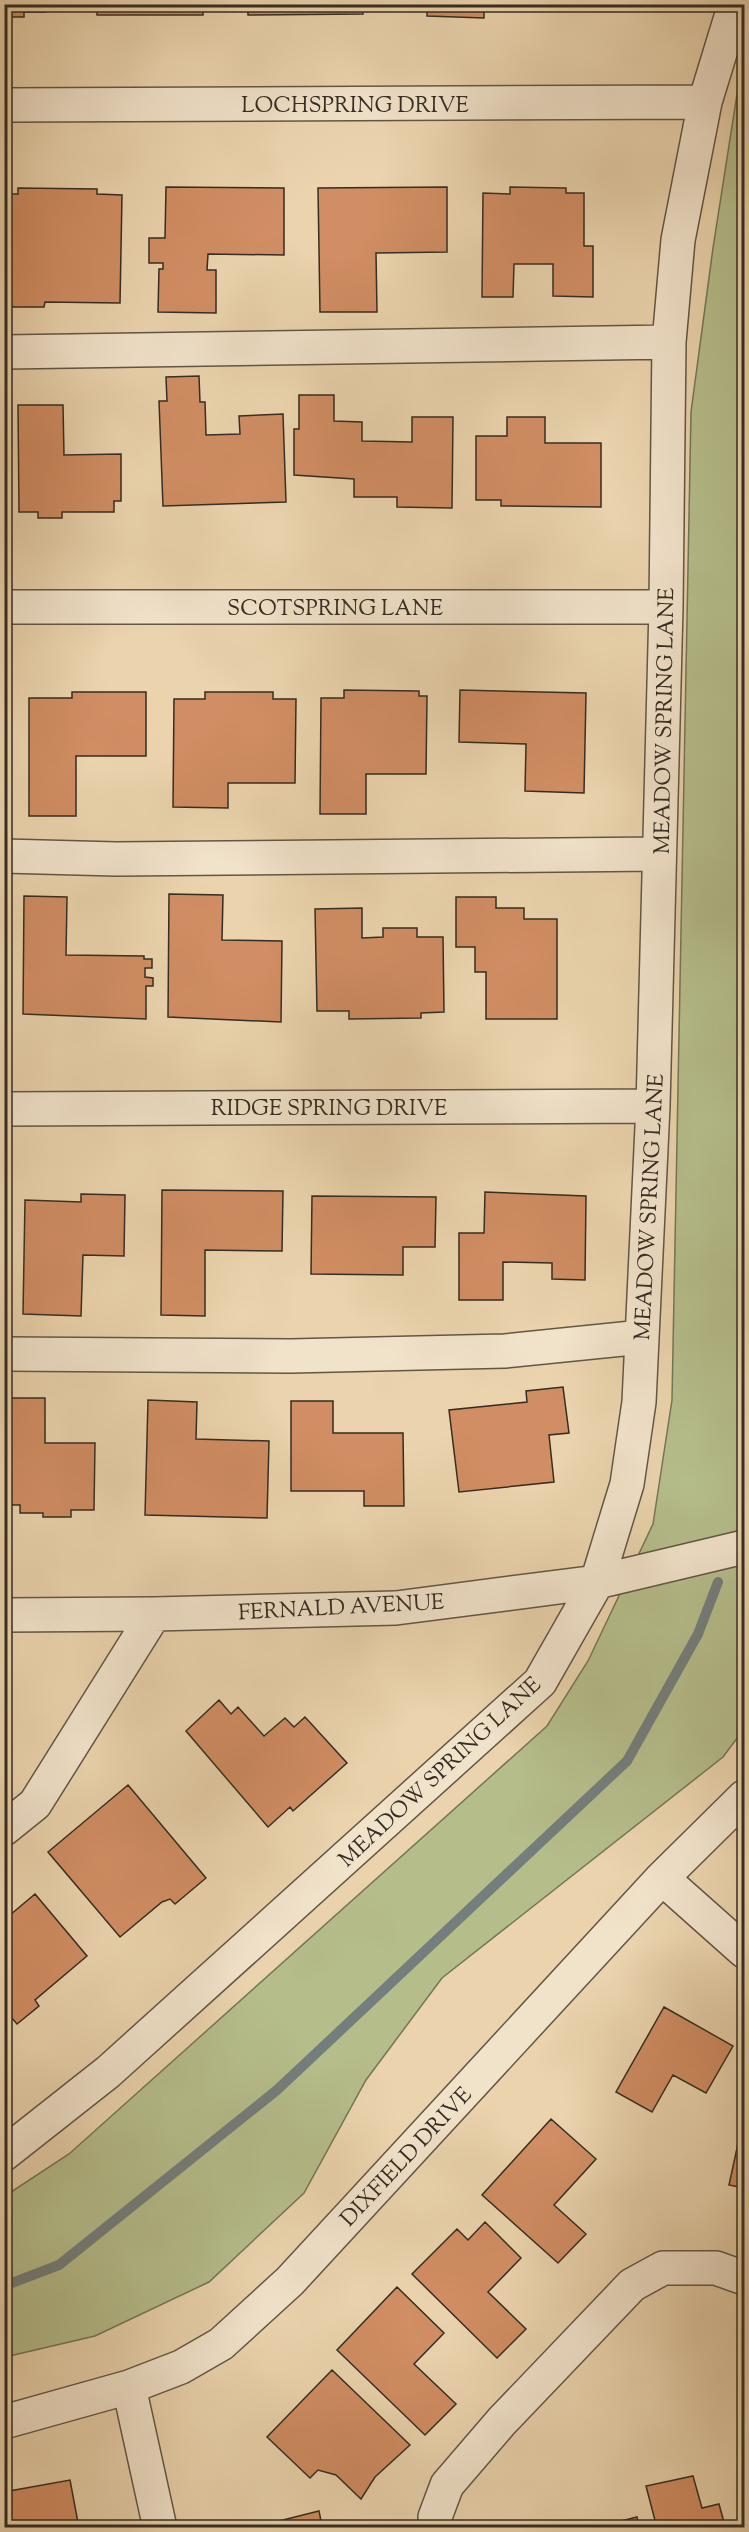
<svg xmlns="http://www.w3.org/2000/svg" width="749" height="2532" viewBox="0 0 749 2532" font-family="'Sorts Mill Goudy',serif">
<rect width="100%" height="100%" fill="#ead3ad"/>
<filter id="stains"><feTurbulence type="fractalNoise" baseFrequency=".00333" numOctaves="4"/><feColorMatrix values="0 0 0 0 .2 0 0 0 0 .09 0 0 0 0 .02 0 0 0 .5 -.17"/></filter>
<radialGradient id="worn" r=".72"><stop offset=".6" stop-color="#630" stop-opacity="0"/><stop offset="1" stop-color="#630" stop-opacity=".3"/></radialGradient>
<path fill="#b5bd8b" stroke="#757557" stroke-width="1.5" d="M744 63V1729L723 1757 442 1978 366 2080 304 2193 209 2282 95 2336 5 2357V2196L69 2154 547 1726 588 1661 653 1524 672 1400 691 412 713 248 740 75Z"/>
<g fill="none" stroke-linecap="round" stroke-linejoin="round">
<path stroke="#747e7c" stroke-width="10" d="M743 1519 744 1516
M4 2286 59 2265 277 2090 627 1761 698 1634 718 1582"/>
</g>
<path fill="#d18d63" stroke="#352d23" stroke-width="1.5" d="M4 4H45V12H24V17H4Z
M97 4H203V15H97Z
M248 4H363V14L248 15Z
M427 4H508L507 7H484V18L427 16Z
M166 187 284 188V255L208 254 207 270H216V313L158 312 159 269H163V263H149V238H165Z
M447 187V252L376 253 377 312H320L318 188Z
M510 187 566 188V193H584V246H593V297L553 296V264H514L513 297H482L483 193 510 194Z
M18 188 97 189V194L122 195 120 303 45 302 44 307H4V194H18Z
M199 376 200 402H205L206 435 240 434 239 416 283 414 286 502 163 506 159 401H167L166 377Z
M299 395H334V421L362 422V441L412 442V417H453L452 508 397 507V497H354V479L294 475V429H299Z
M18 405H63L64 455 121 454V501H114V512H62V518H38V512H19Z
M507 417H545V443H601V507L501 506V500H476V436H507Z
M344 690 419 691V696H427L426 774H366V814H320L321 698H344Z
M460 690 586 693 584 793 525 791 526 744 459 742Z
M72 692H146V756H76V816H29V698H72Z
M205 692H273V699H296L295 783H228V808L173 807 174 699H205Z
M169 894 223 895 222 940 282 941 281 1022 168 1017Z
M24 896 67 897 66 955 144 956V959H152V968H145V977L153 978V986H146V1019L23 1014Z
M456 897H496V908H524V919H557V1019H486V972H475V947H456Z
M362 908V938L383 937V928H417V937H443L444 1012 421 1013V1018L349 1019V1011H317L315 909Z
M162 1190 283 1191 282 1251 205 1250V1316L161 1315Z
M485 1192 586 1196 585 1280 552 1279V1263L503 1262V1300H459V1233H484Z
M81 1194 125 1195 124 1256 83 1255 81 1316 23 1314 25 1200 81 1202Z
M312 1196 436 1197 435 1247H403V1275L311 1274Z
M563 1387 569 1433 549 1435 554 1482 459 1492 449 1410 527 1402 526 1391Z
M4 1398H45V1443H95L94 1510H71V1517H43V1513H20V1505H4Z
M148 1400 197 1402 196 1439 269 1441 267 1518 145 1515Z
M291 1401H333V1433H403L404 1506H364V1491H291Z
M219 1700 231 1714 238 1707 264 1736 285 1718 294 1727 305 1717 347 1763 293 1811 290 1807 268 1827 186 1731Z
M128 1785 206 1878 175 1904 170 1899 162 1902 120 1937 48 1852Z
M35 1894 87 1956 35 2000 39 2006 17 2024 4 2009V1920Z
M664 2007 733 2046 706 2093 673 2075 652 2112 616 2092Z
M744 2116V2188L729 2185Z
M551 2119 596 2159 554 2205 586 2234 558 2263 482 2195Z
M485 2222 521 2258 488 2292 526 2329 497 2358 412 2274 457 2229 468 2240Z
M397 2287 444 2333 414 2364 456 2404 425 2435 337 2350Z
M332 2370 410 2445 375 2477 361 2499 336 2475 318 2470 310 2478 267 2437Z
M693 2476 702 2508 719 2504 725 2526 744 2521V2528H657L646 2486Z
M70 2480 79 2528H4V2492Z
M319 2511 322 2526 372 2522 373 2528H251Z
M637 2517 639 2528H593Z"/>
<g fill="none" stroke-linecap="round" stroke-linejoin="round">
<defs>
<path id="minor" d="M4 105 705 102
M4 352 669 342
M4 607H666
M4 856 116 859 659 854
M4 1109 653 1106
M4 1354 291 1356 505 1351 642 1337
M4 1615 154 1614 396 1608 597 1582 744 1547
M4 1829 35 1804 154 1614
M662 1878 744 1951
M4 2154 108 2072 540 1682 597 1582 627 1484 639 1402 653 1106 666 607 669 342 678 240 705 102 735 4
M129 2387 160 2528
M4 2422 129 2387 181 2367 221 2344 290 2281 662 1878 744 1797
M436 2528 435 2517 447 2485 502 2421 632 2285 663 2268H716L744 2278"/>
</defs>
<use href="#minor" stroke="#625646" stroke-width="36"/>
<use href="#minor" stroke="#f1e2ca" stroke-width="33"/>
</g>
<g text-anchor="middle" stroke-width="5" stroke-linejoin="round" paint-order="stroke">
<g font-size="22" fill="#352d23" stroke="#f1e2ca">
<text x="355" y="112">LOCHSPRING DRIVE</text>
<text x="335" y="615">SCOTSPRING LANE</text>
<text transform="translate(663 721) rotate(-89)" y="8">MEADOW SPRING LANE</text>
<text x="329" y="1115">RIDGE SPRING DRIVE</text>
<text transform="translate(648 1207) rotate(-87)" y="8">MEADOW SPRING LANE</text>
<text transform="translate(341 1606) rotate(-3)" y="8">FERNALD AVENUE</text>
<text transform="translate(439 1771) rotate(-43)" y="8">MEADOW SPRING LANE</text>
<text transform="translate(405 2156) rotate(-47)" y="8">DIXFIELD DRIVE</text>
</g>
</g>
<rect width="749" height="2532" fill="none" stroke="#ead3ad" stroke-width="24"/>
<rect x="6" y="6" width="737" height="2520" fill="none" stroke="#352d23" stroke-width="3"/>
<rect x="12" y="12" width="725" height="2508" fill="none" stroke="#352d23" stroke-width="1.5"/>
<rect width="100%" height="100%" filter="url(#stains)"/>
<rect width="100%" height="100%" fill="url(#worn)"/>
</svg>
